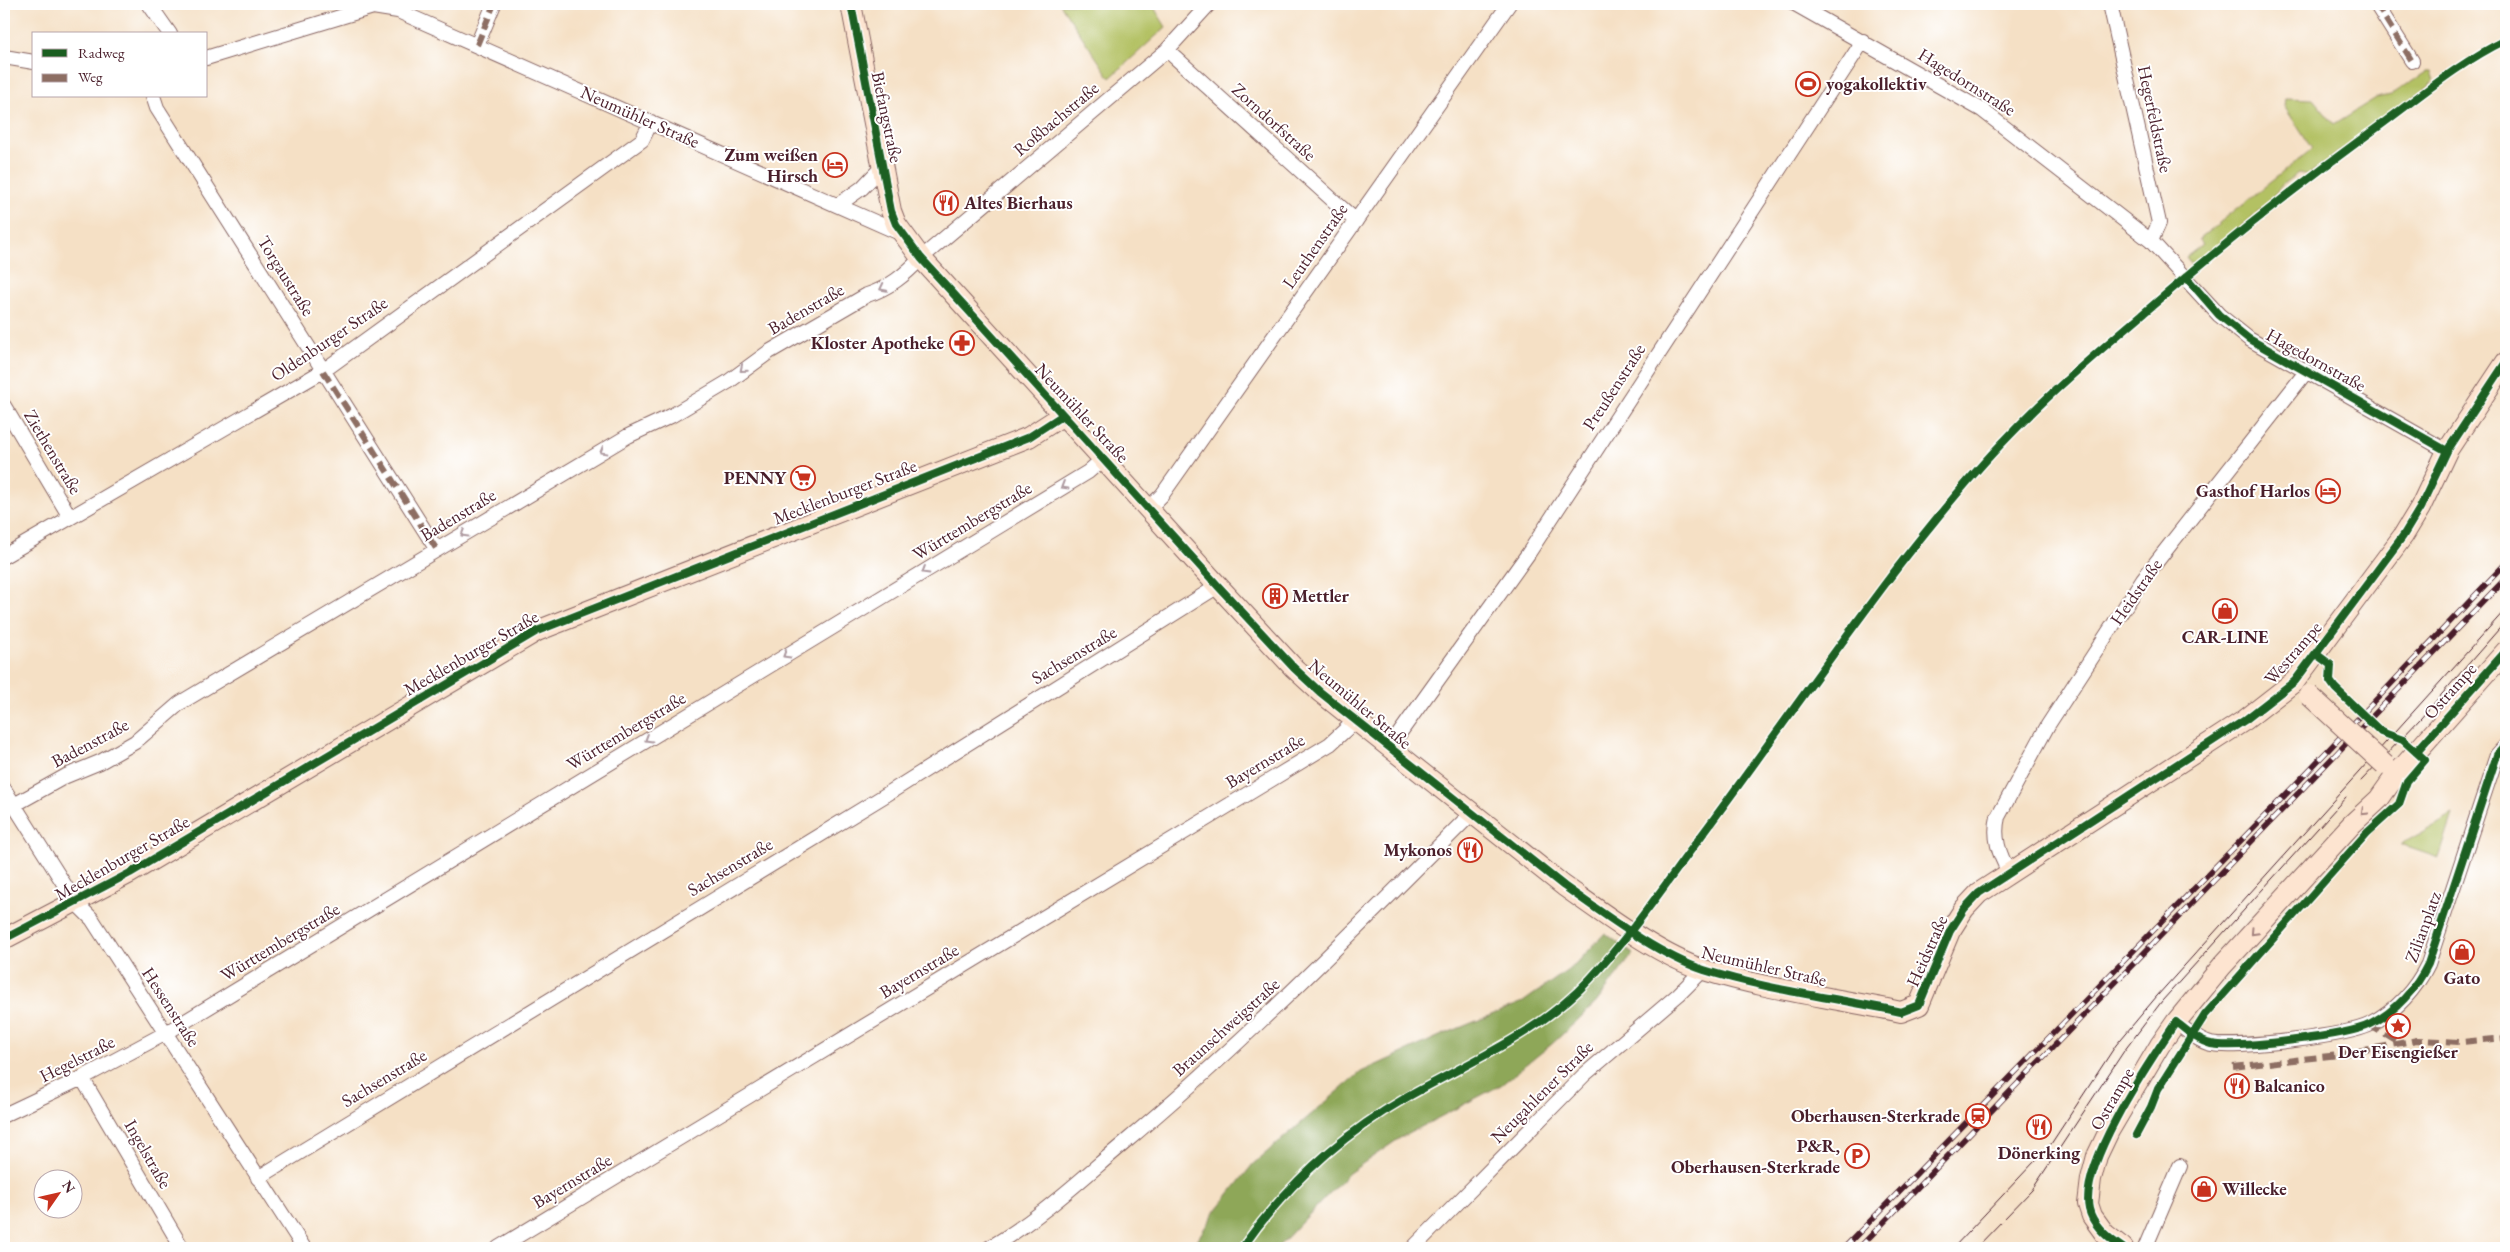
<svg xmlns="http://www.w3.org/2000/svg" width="2510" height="1252" viewBox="0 0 2510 1252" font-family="'EB Garamond',serif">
<rect width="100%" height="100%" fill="#fff"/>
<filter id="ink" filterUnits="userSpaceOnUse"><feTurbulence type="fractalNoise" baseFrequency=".02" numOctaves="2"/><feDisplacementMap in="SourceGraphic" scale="10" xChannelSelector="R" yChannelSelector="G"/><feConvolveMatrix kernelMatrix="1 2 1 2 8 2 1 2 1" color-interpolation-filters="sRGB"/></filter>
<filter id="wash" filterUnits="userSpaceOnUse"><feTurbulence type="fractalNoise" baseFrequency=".0096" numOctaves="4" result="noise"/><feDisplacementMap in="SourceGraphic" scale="20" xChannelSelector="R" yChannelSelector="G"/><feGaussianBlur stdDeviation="1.12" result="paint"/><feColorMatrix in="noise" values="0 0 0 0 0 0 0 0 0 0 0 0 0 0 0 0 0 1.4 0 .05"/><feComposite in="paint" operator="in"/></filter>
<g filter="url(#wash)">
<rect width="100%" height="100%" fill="#f5e0c5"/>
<path fill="#b3c163" stroke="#7e7047" d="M1060 4H1152L1166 27 1110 78Z
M2426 72H2431L2434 82 2308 175 2298 173 2283 184 2262 209 2198 262 2191 263 2186 257 2203 244 2199 239 2312 149 2284 106 2285 98 2313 99 2334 124 2376 98 2391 95Z
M2453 815 2439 858 2401 845Z"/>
<path fill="#8ea759" stroke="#6c6342" d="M1605 933 1633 954 1596 1003 1552 1044 1501 1085 1400 1138 1349 1173 1277 1248H1192L1214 1213 1253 1164 1361 1072 1442 1035 1523 1002 1575 965Z"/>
</g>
<g filter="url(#ink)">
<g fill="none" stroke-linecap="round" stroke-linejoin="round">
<defs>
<path id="street" d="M149 4 170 34
M1795 4 1982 110 2151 241 2219 315 2249 339 2447 451
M2110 4 2159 223 2151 241
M2376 4 2412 61
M477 45 494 4
M1167 50 1356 221
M4 57 34 62
M206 58 373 7 398 11 902 234
M153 96 157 108 437 550
M838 205 862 188 882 167
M4 406 70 517
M1149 508 1162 495 1509 4
M4 556 323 371 642 140 651 122
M1389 748 1528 554 1863 41
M4 789 76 903 92 919 304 1248
M14 805 66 776 100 762 135 742 180 703 628 436 671 416 728 382 769 352 867 295C889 288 905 275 921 258L1167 50 1209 4
M2009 872C1999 854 1993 837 1998 817L2048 725 2143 579 2306 372
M2176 1022C2186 1030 2198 1041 2211 1044 2237 1049 2348 1036 2371 1024 2396 1011 2416 989 2428 964L2497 755 2506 745
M82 1078 182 1248
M4 1115 82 1078 166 1033 1088 472 1104 458
M258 1178 884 796 1218 586
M498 1248 1330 744 1355 721
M989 1248C1038 1220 1080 1180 1123 1144 1246 1041 1358 927 1471 814
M1413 1248 1584 1075 1679 994 1703 970
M2145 1248 2180 1166"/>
<path id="secondary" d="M851 4 891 211 896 224 921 258 1218 586 1294 668 1320 692 1564 886C1604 914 1658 955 1704 970 1767 990 1837 998 1901 1012L1919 1005 1950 931 1964 909 1979 893 2245 720 2295 681 2403 536 2420 508 2447 451 2506 362
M4 939 130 873 537 631 1029 437 1063 415
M2123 1248 2105 1234 2092 1216 2088 1204 2091 1179 2097 1156 2109 1131 2160 1045 2176 1022 2222 966 2352 824 2379 799 2396 775 2506 651"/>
</defs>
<use href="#street" stroke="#866361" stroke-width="16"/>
<use href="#secondary" stroke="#866361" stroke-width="22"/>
<use href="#street" stroke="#fff" stroke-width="14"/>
<use href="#secondary" stroke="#fde4d0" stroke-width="20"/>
<path stroke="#4a1f2b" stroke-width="1" d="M2361 781 2421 718 2506 621
M1953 1248 2051 1144 2116 1045 2157 996 2506 609
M1976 1248 2032 1190 2124 1051 2162 1001 2346 797"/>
<defs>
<path id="rail" d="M1844 1248 2293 787 2506 563
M1859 1248 2506 578"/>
</defs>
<use href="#rail" stroke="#4a1f2b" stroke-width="5.5"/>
<use href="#rail" stroke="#fff" stroke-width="4" stroke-dasharray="11" stroke-linecap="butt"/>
<defs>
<path id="secondary-bridge" d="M2309 695 2385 765"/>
</defs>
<use href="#secondary-bridge" stroke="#866361" stroke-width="22" stroke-linecap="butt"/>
<use href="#secondary-bridge" stroke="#fde4d0" stroke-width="20"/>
<path stroke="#8d6e63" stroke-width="6" stroke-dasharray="12 6" stroke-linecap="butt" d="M2376 4 2412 61
M477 45 494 4
M323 371 437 550
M2369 1025 2401 1044
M2233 1067 2338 1055 2417 1040 2461 1042 2506 1038"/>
<defs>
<path id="cycleway" d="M851 4 891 211 896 224 921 258 1218 586 1294 668 1320 692 1564 886C1604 914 1658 955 1704 970 1767 990 1837 998 1901 1012L1919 1005 1950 931 1964 909 1979 893 2245 720 2295 681 2403 536 2420 508 2447 451 2506 362
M2186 277 2219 315 2249 339 2447 451
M2416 752 2506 651
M4 939 130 873 537 631 1029 437 1063 415
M2136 1135 2151 1107 2158 1089 2205 1015 2367 833 2399 804 2407 781 2425 760 2403 740 2381 732 2335 688 2330 681 2331 665 2316 654
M1242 1248C1285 1187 1338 1137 1404 1099 1467 1063 1539 1034 1590 979 1630 936 1664 886 1699 839 1766 749 1830 656 1898 567 1933 522 1968 478 2007 438 2058 384 2116 337 2172 289 2235 235 2300 184 2367 135 2412 103 2456 64 2506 40
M2123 1248C2109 1239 2093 1226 2089 1209 2079 1164 2150 1061 2176 1022 2186 1030 2198 1041 2211 1044 2237 1049 2348 1036 2371 1024 2396 1011 2416 989 2428 964L2497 755 2506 745"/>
</defs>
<use href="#cycleway" stroke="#fff" stroke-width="11"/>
<use href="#cycleway" stroke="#1b5e20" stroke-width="8"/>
</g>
<defs><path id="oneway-chevron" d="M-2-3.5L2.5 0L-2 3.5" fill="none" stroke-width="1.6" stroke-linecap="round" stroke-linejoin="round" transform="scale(1.25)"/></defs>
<g stroke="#ae9aa0">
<use href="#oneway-chevron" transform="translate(883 288) rotate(153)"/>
<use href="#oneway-chevron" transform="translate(743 369) rotate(140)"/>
<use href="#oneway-chevron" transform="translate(603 451) rotate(150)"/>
<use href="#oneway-chevron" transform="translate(1064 486) rotate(149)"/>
<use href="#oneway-chevron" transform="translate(464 534) rotate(149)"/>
<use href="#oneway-chevron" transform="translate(925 571) rotate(149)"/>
<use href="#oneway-chevron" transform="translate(786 655) rotate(149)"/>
<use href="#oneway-chevron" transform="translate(648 739) rotate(149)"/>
</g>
<g stroke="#a4827e">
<use href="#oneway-chevron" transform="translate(2364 812) rotate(137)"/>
<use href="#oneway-chevron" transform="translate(2254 932) rotate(133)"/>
</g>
</g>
<defs>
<symbol id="stadium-ring" viewBox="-11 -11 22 22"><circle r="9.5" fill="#fff" stroke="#c8321e" stroke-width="1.5"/><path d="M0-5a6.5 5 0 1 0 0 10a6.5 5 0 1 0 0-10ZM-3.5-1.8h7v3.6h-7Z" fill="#c8321e"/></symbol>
<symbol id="hotel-ring" viewBox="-11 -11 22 22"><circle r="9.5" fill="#fff" stroke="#c8321e" stroke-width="1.5"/><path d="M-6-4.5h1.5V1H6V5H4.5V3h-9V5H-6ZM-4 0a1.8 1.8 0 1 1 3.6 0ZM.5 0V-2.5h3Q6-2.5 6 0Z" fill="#c8321e"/></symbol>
<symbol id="restaurant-ring" viewBox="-11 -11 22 22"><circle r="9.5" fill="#fff" stroke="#c8321e" stroke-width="1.5"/><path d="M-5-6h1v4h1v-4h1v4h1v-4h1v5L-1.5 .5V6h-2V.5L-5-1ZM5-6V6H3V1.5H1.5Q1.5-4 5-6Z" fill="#c8321e"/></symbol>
<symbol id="pharmacy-ring" viewBox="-11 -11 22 22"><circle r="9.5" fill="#fff" stroke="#c8321e" stroke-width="1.5"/><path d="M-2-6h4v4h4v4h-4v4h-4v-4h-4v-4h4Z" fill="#c8321e"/></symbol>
<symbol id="supermarket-ring" viewBox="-11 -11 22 22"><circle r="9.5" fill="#fff" stroke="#c8321e" stroke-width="1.5"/><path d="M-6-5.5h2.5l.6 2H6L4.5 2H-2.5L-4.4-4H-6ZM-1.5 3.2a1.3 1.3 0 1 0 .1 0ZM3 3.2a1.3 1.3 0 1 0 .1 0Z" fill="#c8321e"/></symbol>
<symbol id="building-ring" viewBox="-11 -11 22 22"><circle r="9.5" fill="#fff" stroke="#c8321e" stroke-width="1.5"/><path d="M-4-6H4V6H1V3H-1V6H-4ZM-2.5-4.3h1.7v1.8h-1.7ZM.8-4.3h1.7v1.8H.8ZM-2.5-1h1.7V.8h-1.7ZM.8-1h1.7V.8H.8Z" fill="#c8321e"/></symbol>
<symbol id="shop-ring" viewBox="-11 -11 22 22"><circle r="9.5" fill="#fff" stroke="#c8321e" stroke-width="1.5"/><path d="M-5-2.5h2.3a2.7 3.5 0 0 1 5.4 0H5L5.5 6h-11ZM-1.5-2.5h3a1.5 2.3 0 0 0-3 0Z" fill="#c8321e"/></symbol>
<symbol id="sight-ring" viewBox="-11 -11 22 22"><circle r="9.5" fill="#fff" stroke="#c8321e" stroke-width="1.5"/><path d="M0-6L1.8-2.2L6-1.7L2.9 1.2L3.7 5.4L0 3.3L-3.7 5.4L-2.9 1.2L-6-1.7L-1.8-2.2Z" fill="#c8321e"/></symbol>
<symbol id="station-ring" viewBox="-11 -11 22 22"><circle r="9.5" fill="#fff" stroke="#c8321e" stroke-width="1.5"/><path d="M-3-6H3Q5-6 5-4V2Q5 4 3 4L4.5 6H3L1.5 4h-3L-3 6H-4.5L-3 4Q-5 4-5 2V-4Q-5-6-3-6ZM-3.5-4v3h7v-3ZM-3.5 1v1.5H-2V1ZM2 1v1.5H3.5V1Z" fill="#c8321e"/></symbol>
<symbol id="parking-ring" viewBox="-11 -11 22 22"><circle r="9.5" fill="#fff" stroke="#c8321e" stroke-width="1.5"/><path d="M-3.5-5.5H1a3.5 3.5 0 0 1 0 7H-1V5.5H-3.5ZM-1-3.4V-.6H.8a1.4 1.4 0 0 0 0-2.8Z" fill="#c8321e"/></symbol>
</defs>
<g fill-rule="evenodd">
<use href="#stadium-ring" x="1794" y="70" width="28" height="28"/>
<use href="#hotel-ring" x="821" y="151" width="28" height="28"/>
<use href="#restaurant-ring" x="932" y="189" width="28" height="28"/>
<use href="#pharmacy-ring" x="948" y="329" width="28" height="28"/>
<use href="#supermarket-ring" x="789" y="464" width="28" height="28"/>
<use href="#hotel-ring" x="2314" y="477" width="28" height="28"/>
<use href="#building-ring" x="1261" y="582" width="28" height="28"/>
<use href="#shop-ring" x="2211" y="597" width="28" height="28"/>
<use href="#restaurant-ring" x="1456" y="836" width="28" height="28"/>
<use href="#shop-ring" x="2448" y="938" width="28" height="28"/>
<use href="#sight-ring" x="2384" y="1012" width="28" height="28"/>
<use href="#restaurant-ring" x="2223" y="1072" width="28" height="28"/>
<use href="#station-ring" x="1964" y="1102" width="28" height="28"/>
<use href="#restaurant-ring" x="2025" y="1113" width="28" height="28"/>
<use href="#parking-ring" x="1843" y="1142" width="28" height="28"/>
<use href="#shop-ring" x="2190" y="1175" width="28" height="28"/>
</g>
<g text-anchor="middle" stroke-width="4" stroke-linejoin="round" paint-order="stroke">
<g font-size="18" fill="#4a1f2b" stroke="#fff">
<text transform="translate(1967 82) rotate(32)" y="6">Hagedornstraße</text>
<text transform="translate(640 117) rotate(24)" y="6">Neumühler Straße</text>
<text transform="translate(887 117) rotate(78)" y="6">Biefangstraße</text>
<text transform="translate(1056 119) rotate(-40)" y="6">Roßbachstraße</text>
<text transform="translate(2155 119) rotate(78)" y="6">Hegerfeldstraße</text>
<text transform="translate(1274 122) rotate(42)" y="6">Zorndorfstraße</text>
<text transform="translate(1315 246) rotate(-55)" y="6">Leuthenstraße</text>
<text transform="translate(286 276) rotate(58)" y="6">Torgaustraße</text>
<text transform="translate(806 309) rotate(-30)" y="6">Badenstraße</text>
<text transform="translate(329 339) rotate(-34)" y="6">Oldenburger Straße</text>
<text transform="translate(2316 360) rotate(29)" y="6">Hagedornstraße</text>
<text transform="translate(1614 387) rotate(-57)" y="6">Preußenstraße</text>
<text transform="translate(1082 413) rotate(47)" y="6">Neumühler Straße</text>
<text transform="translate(53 452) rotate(59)" y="6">Ziethenstraße</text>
<text transform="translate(845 492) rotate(-21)" y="6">Mecklenburger Straße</text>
<text transform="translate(458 515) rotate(-31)" y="6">Badenstraße</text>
<text transform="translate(972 521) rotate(-31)" y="6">Württembergstraße</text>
<text transform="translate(2136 592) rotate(-55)" y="6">Heidstraße</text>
<text transform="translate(471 653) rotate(-30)" y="6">Mecklenburger Straße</text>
<text transform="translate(2293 653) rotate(-49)" y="6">Westrampe</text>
<text transform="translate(1074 655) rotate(-31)" y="6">Sachsenstraße</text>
<text transform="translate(2450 691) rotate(-48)" y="6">Ostrampe</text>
<text transform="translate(1360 704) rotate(40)" y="6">Neumühler Straße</text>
<text transform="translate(626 731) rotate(-31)" y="6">Württembergstraße</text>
<text transform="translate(90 743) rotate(-28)" y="6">Badenstraße</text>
<text transform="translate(1265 761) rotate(-31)" y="6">Bayernstraße</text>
<text transform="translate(122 858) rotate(-30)" y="6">Mecklenburger Straße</text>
<text transform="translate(730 867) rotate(-31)" y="6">Sachsenstraße</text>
<text transform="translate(2423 927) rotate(-70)" y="6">Zilianplatz</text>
<text transform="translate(280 942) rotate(-31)" y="6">Württembergstraße</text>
<text transform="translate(1927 951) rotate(-66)" y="6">Heidstraße</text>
<text transform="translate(1764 966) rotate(13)" y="6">Neumühler Straße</text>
<text transform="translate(919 971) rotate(-31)" y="6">Bayernstraße</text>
<text transform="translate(171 1007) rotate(57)" y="6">Hessenstraße</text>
<text transform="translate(1226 1027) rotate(-42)" y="6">Braunschweigstraße</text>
<text transform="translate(77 1059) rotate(-27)" y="6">Hegelstraße</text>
<text transform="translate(384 1078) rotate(-31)" y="6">Sachsenstraße</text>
<text transform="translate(1542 1092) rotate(-45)" y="6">Neugahlener Straße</text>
<text transform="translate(2112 1099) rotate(-60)" y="6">Ostrampe</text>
<text transform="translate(148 1154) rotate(60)" y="6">Ingelstraße</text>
<text transform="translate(572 1181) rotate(-31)" y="6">Bayernstraße</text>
</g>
<g font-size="18" font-weight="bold" fill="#4a1f2b" stroke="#fff" text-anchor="end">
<text x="1826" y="90" text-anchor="start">yogakollektiv</text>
<text x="818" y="161">Zum weißen<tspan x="818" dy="21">Hirsch</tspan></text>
<text x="964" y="209" text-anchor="start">Altes Bierhaus</text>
<text x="944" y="349">Kloster Apotheke</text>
<text x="786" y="484">PENNY</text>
<text x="2310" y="497">Gasthof Harlos</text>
<text x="1292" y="602" text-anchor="start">Mettler</text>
<text x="2225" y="643" text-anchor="middle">CAR-LINE</text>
<text x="1452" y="856">Mykonos</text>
<text x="2462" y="984" text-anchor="middle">Gato</text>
<text x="2398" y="1058" text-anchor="middle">Der Eisengießer</text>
<text x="2254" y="1092" text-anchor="start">Balcanico</text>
<text x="1960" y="1122">Oberhausen-Sterkrade</text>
<text x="1840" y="1152">P&amp;R,<tspan x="1840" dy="21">Oberhausen-Sterkrade</tspan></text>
<text x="2039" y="1159" text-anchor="middle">Dönerking</text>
<text x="2222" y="1195" text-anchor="start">Willecke</text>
</g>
</g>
<rect width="2510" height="1252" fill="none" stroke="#fff" stroke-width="20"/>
<rect x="32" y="32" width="175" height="65" fill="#ffffff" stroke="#b7a5aa"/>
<rect x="42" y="49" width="25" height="8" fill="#1b5e20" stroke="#b7a5aa"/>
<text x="78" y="58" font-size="15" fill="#4a1f2b">Radweg</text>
<rect x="42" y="74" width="25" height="8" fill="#8d6e63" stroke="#b7a5aa"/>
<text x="78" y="82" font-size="15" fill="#4a1f2b">Weg</text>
<g transform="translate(58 1194) rotate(56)"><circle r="24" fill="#ffffff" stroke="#b7a5aa"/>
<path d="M0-4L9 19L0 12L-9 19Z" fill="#c8321e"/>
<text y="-8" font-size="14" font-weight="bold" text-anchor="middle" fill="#4a1f2b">N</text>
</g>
</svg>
